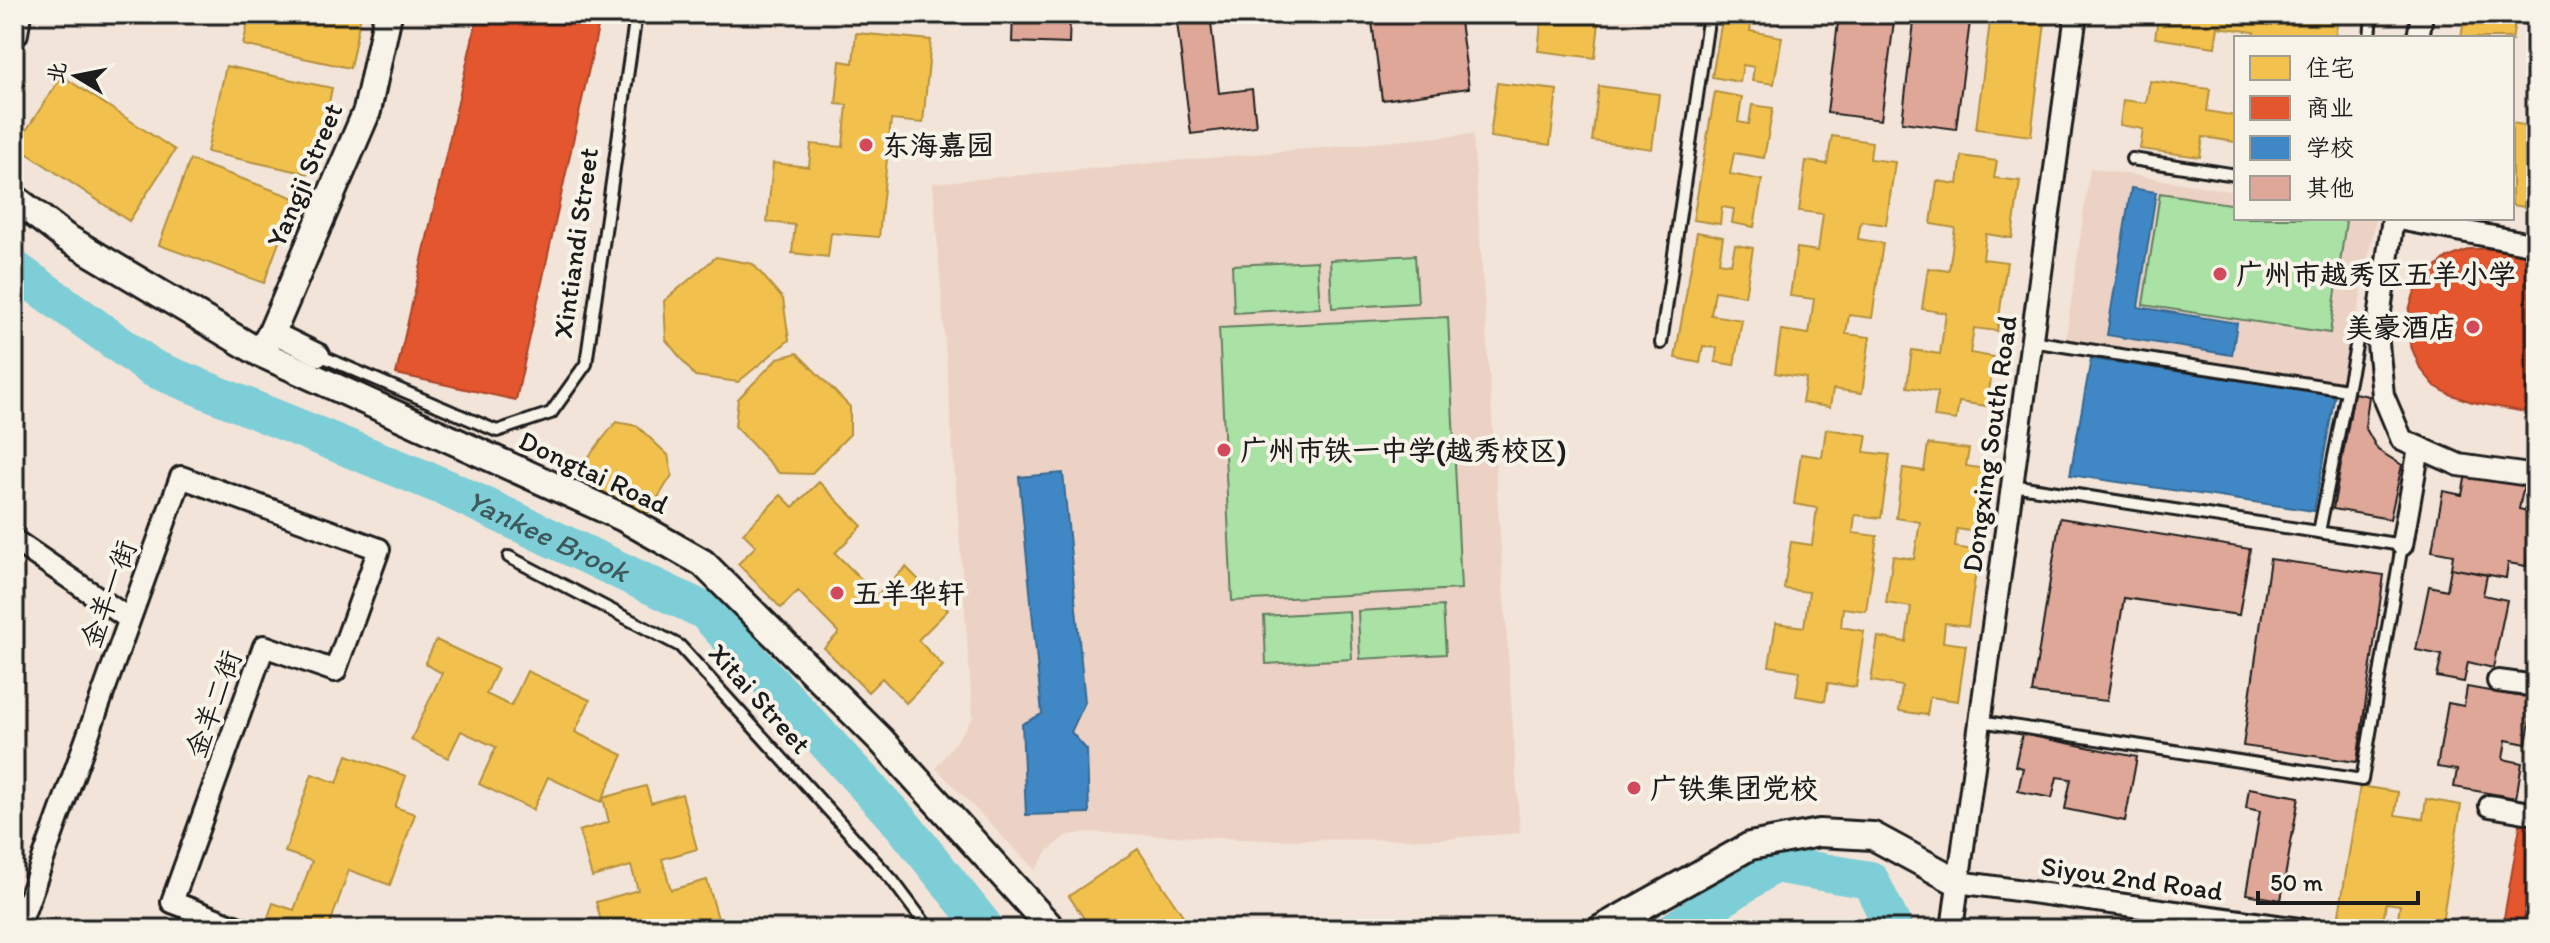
<svg xmlns="http://www.w3.org/2000/svg" width="2550" height="943" viewBox="0 0 2550 943" font-family="Itim,'LXGW WenKai TC',sans-serif">
<rect width="100%" height="100%" fill="#f2e4d8"/>
<filter id="ink" filterUnits="userSpaceOnUse"><feTurbulence type="fractalNoise" baseFrequency=".0125" numOctaves="2"/><feDisplacementMap in="SourceGraphic" scale="16" xChannelSelector="R" yChannelSelector="G"/><feConvolveMatrix kernelMatrix="1 2 1 2 8 2 1 2 1" color-interpolation-filters="sRGB"/></filter>
<g filter="url(#ink)">
<path fill="#ecd2c4" d="M1473 134 1520 833 1438 839 1265 840 1087 832 1066 836 1048 851 1035 870 936 768 973 718 933 183Z
M2090 168 2236 192V218H2376L2344 382 2066 338Z"/>
<path fill="#aae1a4" stroke="#637e60" stroke-width="2" d="M2160 193 2236 205V218H2324L2346 221 2330 333 2143 305Z
M1415 255 1418 303 1332 308 1330 260Z
M1317 261 1320 308 1234 313 1232 265Z
M1448 317 1461 589 1232 601 1219 328Z
M1443 606 1446 654 1360 659 1358 611Z
M1349 611 1352 659 1266 664 1264 616Z"/>
<path fill="#f2c14e" stroke="#b2903f" stroke-width="2" d="M250 14H361L350 68 243 45Z
M501 14H545L578 20 567 83 491 70Z
M1542 14H1600L1595 58 1538 51Z
M1723 14H1753L1750 31 1782 37 1774 84 1752 81 1754 67 1743 65 1740 82 1712 77Z
M1991 14H2046L2031 136 1976 129Z
M2318 14 2338 17 2335 38H2253L2254 32 2218 27 2215 47 2155 38 2158 18 2135 15Z
M2465 14H2516L2512 41V38H2461Z
M856 33 931 40 923 123 891 120 879 237 831 233 828 257 792 253 795 225 767 222 773 163 809 167 811 144 843 147 847 105 836 104 840 61 853 63Z
M226 66 332 88 314 175 207 152Z
M62 76 175 150 129 221 16 146Z
M2150 81 2210 89 2207 111 2236 116V142L2203 137 2200 157 2140 149 2143 129 2120 125 2123 100 2146 103Z
M1497 83 1557 90 1550 145 1490 137Z
M1599 86 1659 94 1652 149 1592 141Z
M1715 92 1742 97 1738 122 1749 124 1752 105 1773 108 1764 158 1734 153 1730 174 1762 180 1754 227 1732 223 1734 209 1722 207 1720 224 1693 220Z
M467 118 558 138 504 379 413 359Z
M2512 123 2536 127 2524 207 2512 205Z
M1832 136 1872 142 1870 159 1895 162 1886 225 1861 221 1858 239 1883 243 1872 318 1849 315 1846 334 1870 337 1862 393 1833 389 1830 407 1802 403 1806 378 1775 373 1781 330 1809 334 1814 299 1790 296 1797 248 1818 251 1823 214 1799 211 1806 161 1827 164Z
M1962 156 1997 161 1994 178 2020 181 2012 238 1986 234 1983 259 2007 262 1997 331 1974 328 1970 353 1994 357 1987 406 1959 402 1956 420 1934 417 1938 392 1907 387 1912 350 1940 354 1946 313 1922 309 1928 268 1949 271 1955 228 1931 224 1937 181 1958 184Z
M190 160 295 198 264 283 159 245Z
M1697 232 1723 237 1719 262 1731 264 1735 245 1753 248 1745 296 1715 291 1711 315 1742 320 1734 365 1715 362 1717 348 1703 346 1700 363 1675 358Z
M716 257 753 264 783 299 789 340 738 382 695 376 666 340 664 301Z
M797 353 850 407V434L811 474 779 473 735 426 738 399 778 358Z
M616 422 637 426 668 455 672 475 649 512 629 514 587 480 586 460Z
M1826 429 1867 435 1864 452 1890 455 1881 518 1855 515 1853 533 1877 536 1866 611 1843 608 1841 627 1864 631 1856 687 1828 683 1825 701 1796 696 1800 671 1769 666 1776 623 1804 627 1809 592 1784 589 1791 542 1812 545 1817 508 1794 504 1801 454 1822 457Z
M1928 444 1969 449 1966 466 1992 470 1983 533 1957 529 1955 547 1979 551 1968 626 1945 623 1943 642 1966 645 1958 701 1930 697 1927 715 1899 711 1902 686 1871 681 1878 637 1906 642 1911 607 1886 603 1893 556 1914 559 1920 522 1896 518 1903 468 1924 471Z
M819 482 862 526 835 553 877 595 906 567 948 610 918 640 943 666 906 703 882 678 868 692 824 648 839 633 798 591 781 608 738 564 756 546 743 533 781 495 793 507Z
M436 640 498 669 486 694 511 706 527 671 590 700 575 732 623 755 601 802 548 777 533 810 479 784 496 747 461 731 448 758 411 740 442 673 425 664Z
M347 755 406 776 395 807 415 814 390 885 349 870 330 924 345 929H264L273 903 294 910 312 861 285 852 312 774 337 783Z
M646 786 651 803 682 794 697 849 662 859 671 890 707 880 721 929H603L596 902 638 890 631 866 592 877 579 831 609 822 603 798Z
M2360 786 2398 792 2395 815 2423 819 2426 799 2461 805 2441 929H2396L2400 905 2386 903 2383 922 2339 915Z
M2531 835 2536 836V929H2515Z
M1138 849 1192 929H1091L1069 896Z"/>
<path fill="#e4572e" stroke="#a84529" stroke-width="2" d="M478 14H601L516 400 396 374Z
M2470 249H2494L2536 255V414L2472 402 2449 394 2435 386 2420 368 2410 344 2409 310 2414 294 2426 276 2447 258Z
M2521 820 2536 823V929H2502Z"/>
<path fill="#3f88c5" stroke="#346892" stroke-width="2" d="M2131 188 2156 192 2138 307 2237 323 2232 355 2107 335Z
M2091 359 2335 394 2314 511 2070 475Z
M1063 473 1085 702 1071 732 1087 750 1089 813 1026 815 1022 724 1042 714 1019 477Z"/>
<g fill="none" stroke-linecap="round" stroke-linejoin="round">
<g stroke="#7dced7" stroke-width="38">
<path id="s1" d="M14 269 152 368 444 487 705 611 902 824 986 929"/>
<path d="M1676 929 1774 864 1870 880 1894 929"/>
</g>
</g>
<path fill="#dea797" stroke="#1c1c1c" stroke-width="2" d="M1013 14H1070L1069 44 1012 42Z
M1176 14H1210L1219 93 1252 89 1256 126 1191 134Z
M1371 14H1459L1469 88 1382 100Z
M1839 14H1895L1881 120 1827 113Z
M1915 14H1971L1956 129 1902 122Z
M2354 393 2369 396 2365 427 2378 450 2402 465 2390 519 2333 509Z
M2466 474 2524 485 2519 509 2536 513 2526 566 2508 563 2506 578 2451 568 2453 555 2432 551 2443 491 2462 495Z
M2060 518 2250 549 2239 615 2124 598 2107 701 2032 693Z
M2270 559 2384 575 2357 762 2243 746Z
M2451 568 2487 575 2483 595 2507 600 2493 668 2468 662 2464 682 2437 677 2442 655 2416 650 2429 586 2447 590Z
M2467 687 2534 699 2526 744 2506 740 2503 759 2522 763 2516 798 2454 787 2457 770 2437 767 2448 703 2464 706Z
M2022 734 2137 757 2125 821 2065 809 2071 779 2057 777 2052 798 2018 791 2023 768 2015 766Z
M2249 788 2299 797 2281 900 2246 894 2260 811 2246 808Z
M2038 921 2073 927V929H2037Z"/>
<g fill="none" stroke-linecap="round" stroke-linejoin="round">
<defs>
<path id="service" d="M2370 38 2372 14
M2132 159 2236 175
M2031 341 2347 390
M1661 343 1709 14
M319 355 497 431 551 413 586 364 636 14
M2319 532 2359 331 2377 333
M509 557 680 646 893 881 929 929
M1980 721 2362 780 2402 545 2012 485"/>
<path id="minor" d="M2418 38 2422 14
M2393 218 2377 333 2383 395 2402 440 2459 465 2536 476
M2393 218 2536 245
M272 332 319 355
M14 540 129 619
M2402 545 2419 448
M2498 681 2536 686
M2490 806 2536 814
M1958 882 2299 929
M18 929 181 477 379 549 335 671 264 646 172 902 242 929
M1952 929 2076 14"/>
<path id="tertiary" d="M14 33 17 14
M14 198 65 237 260 353 624 518 703 563 880 739 1052 929
M260 353 272 332 367 111 388 14
M1601 929 1750 846 1819 833 1873 836 1958 882"/>
</defs>
<use href="#service" stroke="#1c1c1c" stroke-width="16"/>
<use href="#minor" stroke="#1c1c1c" stroke-width="26"/>
<use href="#tertiary" stroke="#1c1c1c" stroke-width="32"/>
<use href="#service" stroke="#f7f3e8" stroke-width="10"/>
<use href="#minor" stroke="#f7f3e8" stroke-width="20"/>
<use href="#tertiary" stroke="#f7f3e8" stroke-width="26"/>
</g>
</g>
<g fill="#d1495b" stroke="#f7f3e8" stroke-width="3">
<circle cx="866" cy="145" r="8"/>
<circle cx="2220" cy="274" r="8"/>
<circle cx="2473" cy="327" r="8"/>
<circle cx="1224" cy="450" r="8"/>
<circle cx="837" cy="593" r="8"/>
<circle cx="1634" cy="788" r="8"/>
</g>
<g text-anchor="middle" stroke-width="8" stroke-linejoin="round" paint-order="stroke">
<g font-size="28" font-weight="bold" fill="#1c1c1c" stroke="#f7f3e8" text-anchor="start">
<text x="882" y="155">东海嘉园</text>
<text x="2236" y="284">广州市越秀区五羊小学</text>
<text x="2457" y="337" text-anchor="end">美豪酒店</text>
<text x="1240" y="460">广州市铁一中学(越秀校区)</text>
<text x="853" y="603">五羊华轩</text>
<text x="1650" y="798">广铁集团党校</text>
</g>
<g font-size="28" fill="#1c1c1c" stroke="#f7f3e8">
<text transform="translate(304 175) rotate(-67)" y="10">Yangji Street</text>
<text transform="translate(575 243) rotate(-82)" y="10">Xintiandi Street</text>
<text transform="translate(1989 444) rotate(-82)" y="10">Dongxing South Road</text>
<text transform="translate(594 472) rotate(25)" y="10">Dongtai Road</text>
<text transform="translate(108 594) rotate(-70)" y="10">金羊一街</text>
<text transform="translate(760 698) rotate(48)" y="10">Xitai Street</text>
<text transform="translate(213 704) rotate(-70)" y="10">金羊二街</text>
<text transform="translate(2132 878) rotate(8)" y="10">Siyou 2nd Road</text>
</g>
<g font-size="30" font-style="italic" fill="#3e5a5d" stroke="#f7f3e8">
<text dy="10" stroke="none"><textPath href="#s1" startOffset="600">Yankee Brook</textPath></text>
</g>
</g>
<rect width="2550" height="943" fill="none" stroke="#f7f3e8" stroke-width="48"/>
<rect x="24" y="24" width="2502" height="895" fill="none" stroke="#1c1c1c" stroke-width="3" filter="url(#ink)"/>
<rect x="2234" y="36" width="280" height="184" fill="#f7f3e8" stroke="#9f9d96" stroke-width="2"/>
<rect x="2250" y="56" width="40" height="24" fill="#f2c14e" stroke="#9f9d96" stroke-width="2"/>
<text x="2306" y="76" font-size="24" fill="#1c1c1c">住宅</text>
<rect x="2250" y="96" width="40" height="24" fill="#e4572e" stroke="#9f9d96" stroke-width="2"/>
<text x="2306" y="116" font-size="24" fill="#1c1c1c">商业</text>
<rect x="2250" y="136" width="40" height="24" fill="#3f88c5" stroke="#9f9d96" stroke-width="2"/>
<text x="2306" y="156" font-size="24" fill="#1c1c1c">学校</text>
<rect x="2250" y="176" width="40" height="24" fill="#dea797" stroke="#9f9d96" stroke-width="2"/>
<text x="2306" y="196" font-size="24" fill="#1c1c1c">其他</text>
<g transform="translate(76 76) rotate(280)" stroke="#f7f3e8" stroke-width="6" paint-order="stroke">
<path d="M0-6L14 30L0 20L-14 30Z" fill="#1c1c1c"/>
<text y="-12" font-size="22" font-weight="bold" text-anchor="middle" fill="#1c1c1c">北</text>
</g>
<path d="M2258 891v12h160v-12" fill="none" stroke="#1c1c1c" stroke-width="4"/>
<text x="2270" y="891" font-size="24" fill="#1c1c1c" stroke="#f7f3e8" stroke-width="6" paint-order="stroke">50 m</text>
</svg>
